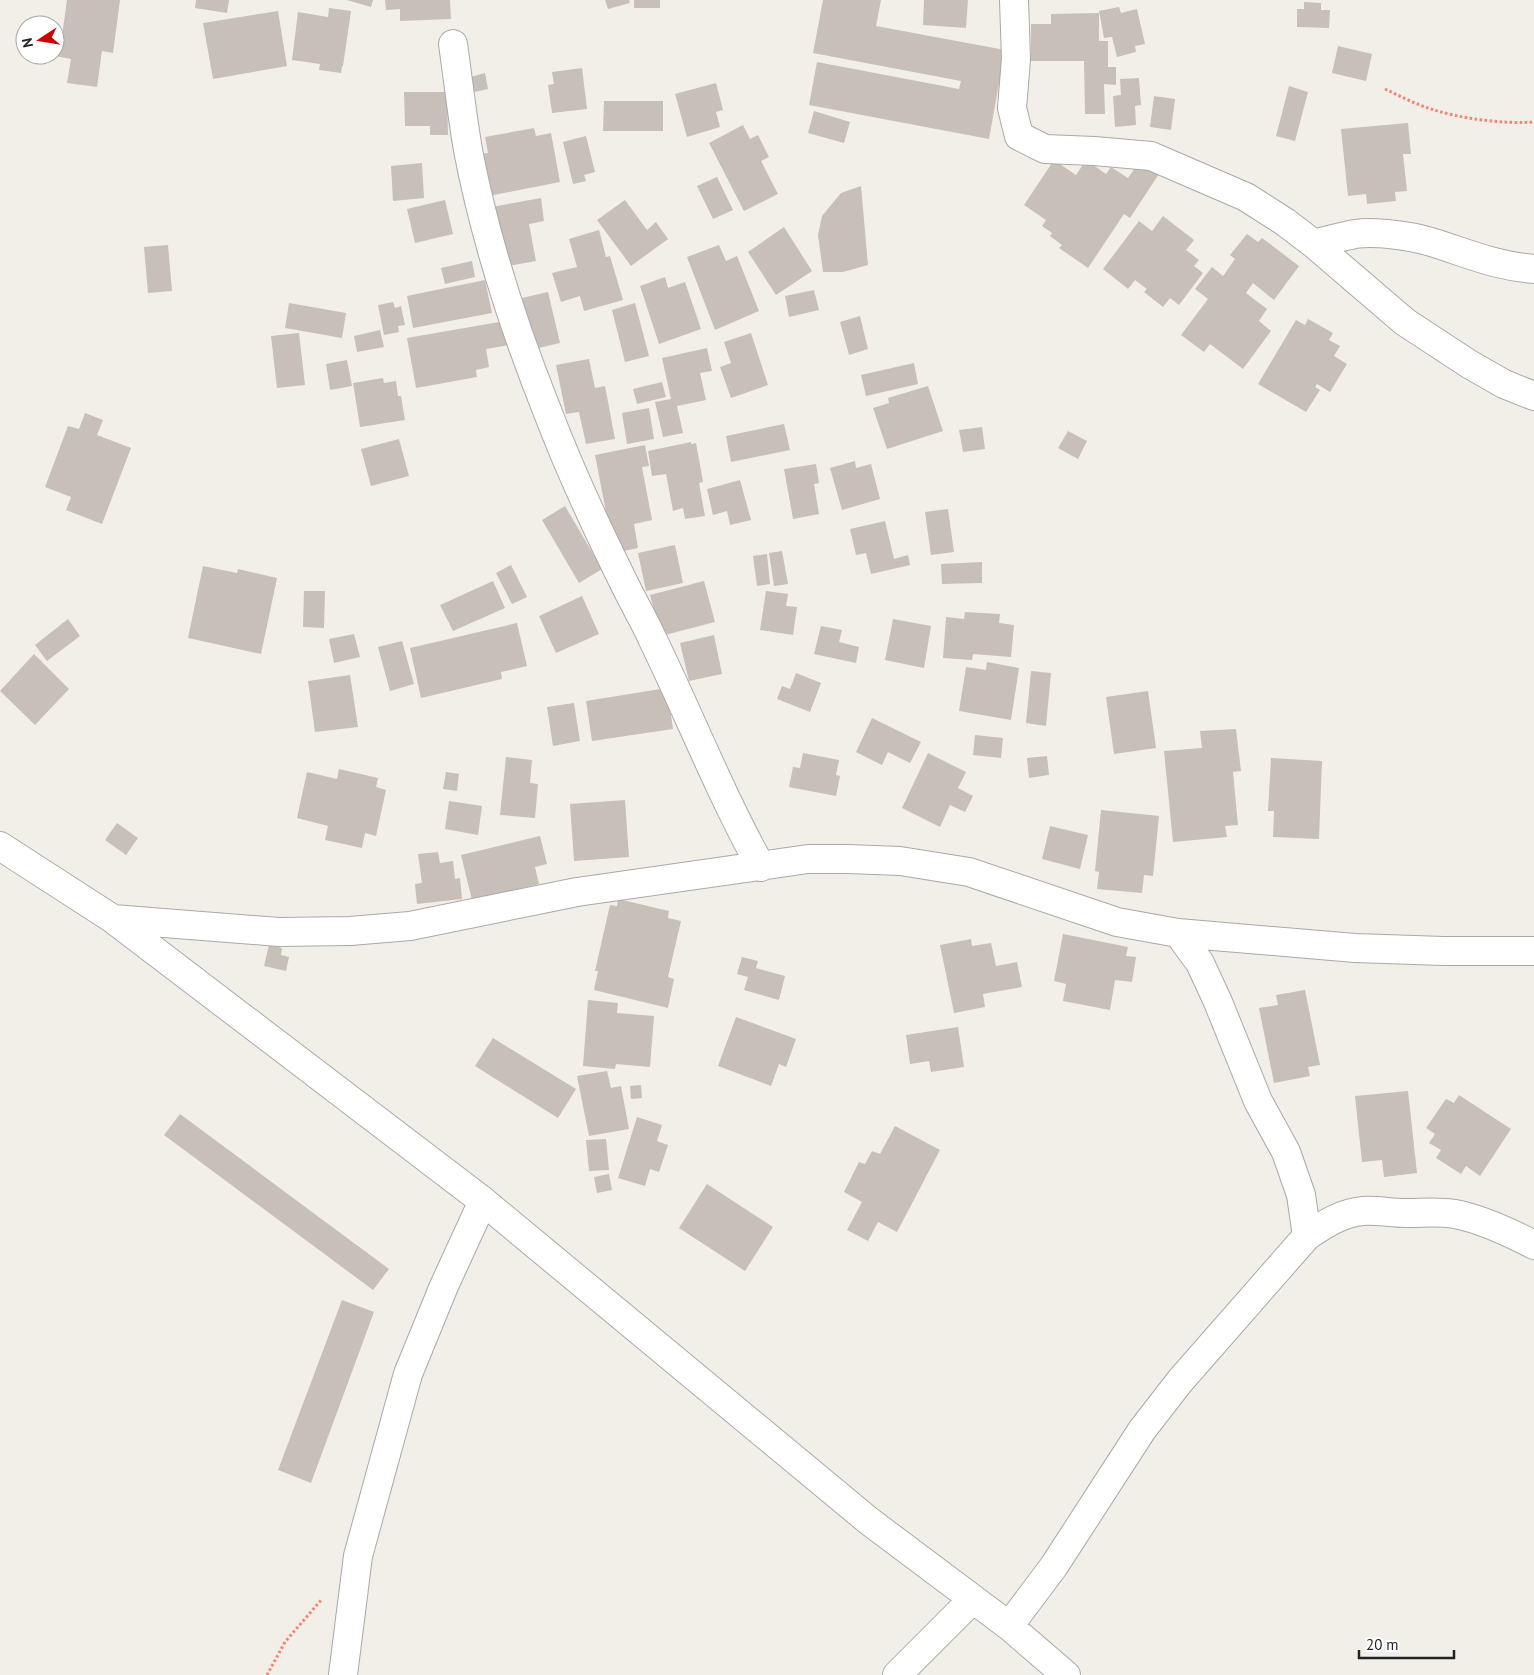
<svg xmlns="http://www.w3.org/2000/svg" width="1534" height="1675" viewBox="0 0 1534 1675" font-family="'PT Sans',sans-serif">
<rect width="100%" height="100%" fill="#f2efe9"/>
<path fill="#c7bfb8" d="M67 0H120L113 53 102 51 97 87 67 83 71 59 55 56V35L62 36Z
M196 0H229L227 13 195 8Z
M347 0H373L371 7Z
M385 0H450L451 19 400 21V9L386 10Z
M605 0H629L630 3 608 9Z
M634 0H660V8H634Z
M823 0H881L876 26 1005 50 989 139 809 105 817 62 959 89 961 81 813 53Z
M924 0H968L966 28 923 25Z
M1304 2 1321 3V10H1330L1329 28 1297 27V9H1304Z
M1119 7 1121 13 1137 9 1145 44 1135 46 1136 52 1117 57 1112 37 1104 38 1099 11Z
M329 8 351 11 343 66H342L341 73 319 70 320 64 292 60 298 12 328 17Z
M278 11 287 66 213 79 203 23Z
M1099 13V41H1108V67H1116V85L1104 84 1105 114H1085L1084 61H1031V24H1051V14Z
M1338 46 1372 54 1366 81 1332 73Z
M582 68 587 109 552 113 548 85 554 84 552 72Z
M485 73 488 89 470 93 467 78Z
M1139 78 1141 105 1135 106 1136 125 1115 127 1113 96 1121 95 1120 79Z
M716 83 723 110 716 112 720 127 687 137 675 94Z
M1289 86 1308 92 1295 141 1276 136Z
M404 92H447L448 135H430V126H405Z
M1154 96 1175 99 1171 130 1150 127Z
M604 101H663V131H603Z
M814 111 850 122 844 143 808 133Z
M1408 123 1411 154H1403L1407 191 1395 192 1396 201 1367 204 1366 194 1348 196 1341 129Z
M743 125 750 139 758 135 769 157 761 161 778 194 744 211 709 143Z
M534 128 536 136 551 133 560 182 489 196 481 154 488 153 485 137Z
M586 136 595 172 584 175 586 181 573 184 563 142Z
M1054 160 1076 175 1086 160 1106 174 1111 167 1128 178 1140 161 1159 174 1130 218 1124 214 1088 268 1059 248 1062 245 1050 236 1052 233 1042 226 1046 220 1024 205Z
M422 163 424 198 393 201 391 166Z
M717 177 733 210 713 219 697 186Z
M861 186 868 265 843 272H823L818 235 822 216 841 193Z
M541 198 544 221 529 224 536 261 503 267 486 208Z
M445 200 453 234 415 243 407 209Z
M625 200 647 230 656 222 668 239 631 266 597 220Z
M1163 216 1194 240 1186 250 1199 260 1194 266 1203 273 1179 305 1170 298 1163 307 1144 292 1147 289 1135 280 1128 289 1103 269 1139 221 1152 231Z
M784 227 812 271 776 295 748 252Z
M599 230 606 257 610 256 623 300 584 311 580 296 561 302 552 273 577 267 569 239Z
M1247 234 1258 242 1262 238 1299 266 1274 300 1253 283 1246 293 1267 309 1259 321 1271 331 1243 369 1210 344 1204 352 1181 335 1208 299 1195 289 1212 267 1223 276 1235 259 1230 255Z
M168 245 172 291 148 293 144 247Z
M719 245 726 261 737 256 759 311 715 330 687 257Z
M472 261 475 277 445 284 441 268Z
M665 277 668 288 685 282 701 329 659 344 640 286Z
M485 280 492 313 413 328 407 296Z
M814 290 819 310 789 317 785 296Z
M548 292 560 343 534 349 522 298Z
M393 302 395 308 401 306 405 325 398 326 399 332 384 335 378 305Z
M289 303 346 313 342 338 285 328Z
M635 303 649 356 625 362 612 310Z
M860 316 868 349 849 355 840 322Z
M1308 319 1333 333 1329 340 1340 346 1334 356 1347 364 1330 392 1317 384 1315 387 1320 390 1306 412 1258 384 1296 320 1305 325Z
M505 321 509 345 486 349 489 367 476 370 477 377 416 388 407 338Z
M380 330 384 347 357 352 354 336Z
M299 333 305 385 277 388 271 336Z
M751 333 768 385 731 398 720 367 731 363 724 342Z
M707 348 712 371 700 373 706 400 677 406 683 433 663 437 655 402 671 399 662 358Z
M589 359 595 388 605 386 615 439 586 444 579 412 566 414 556 365Z
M347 360 352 386 330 390 326 364Z
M914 363 918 384 866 396 861 375Z
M383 378 384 383 396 381 398 396H401L405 420 360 427 353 383Z
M662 382 666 397 637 404 633 389Z
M928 386 943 431 887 449 873 408 889 403 888 398Z
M649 408 654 439 627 444 622 413Z
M85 413 103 420 97 435 131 448 102 524 66 510 71 497 45 487 68 426 79 429Z
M784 424 790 450 731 462 726 436Z
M982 427 985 449 963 452 959 430Z
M1068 431 1087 441 1078 459 1058 448Z
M399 439 409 476 371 486 361 449Z
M691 442V444L696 443 703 482 699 483 705 516 685 519 683 508 673 511 666 474 652 476 648 451Z
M645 445 649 466 642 467 652 520 634 524 638 548 614 553 595 455Z
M855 461 856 468 871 464 880 499 842 510 830 468Z
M816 464 819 483 814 484 819 514 793 519 784 469Z
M740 480 751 520 730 525 727 511 713 515 707 489Z
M565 506 602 569 579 583 542 520Z
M948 509 954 552 931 555 925 512Z
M885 521 894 559 908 555 910 565 871 574 866 553 856 555 850 529Z
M675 545 683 583 646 591 638 553Z
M782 551 788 584 774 586 769 553Z
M767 554 770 584 757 586 753 556Z
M982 562V583L942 584 941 564Z
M511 565 527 597 512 604 496 573Z
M203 566 237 573 238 569 277 578 261 654 188 638Z
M493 581 505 608 453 631 440 605Z
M704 581 715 622 661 636 650 595Z
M304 591H325L324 628 303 627Z
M766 591 788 594 786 606 797 607 793 635 760 630Z
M582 596 599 634 556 653 539 616Z
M965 612 1000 614 999 623 1014 625 1011 657 973 654 972 660 943 658 946 617 964 619Z
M68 619 80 636 47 661 35 645Z
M893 619 931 626 924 668 885 660Z
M517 623 527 666 501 672 502 679 421 698 410 648Z
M821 626 842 630 839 642 859 647 856 663 814 654Z
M354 634 360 657 334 663 329 639Z
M714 635 722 674 689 681 680 643Z
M402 641 414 684 390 691 378 647Z
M34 654 69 689 35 725 0 691Z
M987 662 1019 668 1011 720 959 711 966 667 986 670Z
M1031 671 1051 673 1046 726 1026 723Z
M796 673 821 683 810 712 777 699 782 686 790 689Z
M350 675 358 727 315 732 308 681Z
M667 688 673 729 592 741 586 701Z
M1148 691 1156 748 1114 754 1106 697Z
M574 703 580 741 553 746 547 707Z
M872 718 921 742 910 763 888 752 882 765 856 752Z
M1236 729 1241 771 1233 772 1238 825 1225 826 1227 837 1173 842 1164 751 1202 748 1200 731Z
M975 735 1003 738 1001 758 973 755Z
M803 753 839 760 836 775 840 776 836 796 789 787 793 767 800 768Z
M928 753 966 772 958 788 973 796 965 812 950 805 940 827 902 808Z
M1047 756 1049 775 1029 778 1027 758Z
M506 757 532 760 530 783 538 784 535 818 500 815Z
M1271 758 1322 761 1319 839 1273 837 1274 811H1268Z
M339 769 378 778 376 787 386 790 376 836 365 833 362 848 325 840 328 826 297 818 307 772 337 779Z
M446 772 459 774 457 791 443 789Z
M625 800 629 857 574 861 570 804Z
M449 801 482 806 478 835 445 829Z
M1101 810 1159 816 1153 876 1144 875 1142 893 1097 889 1099 872 1095 871Z
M117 823 138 838 126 855 105 840Z
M1050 826 1088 835 1080 869 1042 859Z
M540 836 547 864 535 867 539 884 472 900 461 855Z
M438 852 440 863 453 861 455 879 460 878 462 899 417 904 415 884 422 883 418 854Z
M618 899 669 911 668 918 681 921 668 977 674 979 668 1008 594 990 598 971H595L610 905 617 906Z
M1063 934 1128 947 1126 956 1136 957 1132 982 1115 980 1110 1010 1063 1001 1066 984 1054 981Z
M971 939 972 946 991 943 996 966 1017 962 1022 987 983 994 985 1007 954 1013 940 945Z
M269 945 282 948 281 955 289 957 286 971 264 966Z
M742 957 758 961 756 968 785 976 779 1000 744 990 748 977 737 974Z
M1305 990 1320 1065 1308 1067 1310 1076 1274 1083 1259 1008 1278 1005 1276 995Z
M588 1000 618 1003 617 1013 654 1016 650 1067 616 1064 615 1069 583 1066Z
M736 1017 796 1039 786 1067 779 1064 771 1086 718 1066Z
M958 1027 964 1067 931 1072 929 1061 910 1064 906 1035Z
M493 1038 576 1089 558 1118 475 1066Z
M607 1071 611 1088 621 1086 629 1129 589 1136 577 1076Z
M641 1085 642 1098 631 1099 630 1086Z
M1408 1091 1417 1173 1384 1177 1382 1160 1362 1162 1355 1096Z
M1459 1095 1511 1129 1480 1176 1466 1166 1461 1174 1436 1158 1441 1150 1429 1143 1435 1134 1426 1128 1446 1099 1454 1103Z
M180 1114 389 1269 373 1290 164 1135Z
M637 1117 662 1125 657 1141 668 1145 659 1172 650 1169 645 1186 618 1178Z
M895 1126 940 1150 897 1232 878 1222 868 1241 847 1230 862 1202 844 1192 859 1162 865 1164 872 1151 880 1154Z
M606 1139 609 1170 589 1171 586 1140Z
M609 1174 612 1190 597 1193 594 1177Z
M707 1184 773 1227 745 1271 679 1228Z
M342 1300 374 1312 311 1483 278 1470Z"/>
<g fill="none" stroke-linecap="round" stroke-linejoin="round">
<defs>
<path id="minor" d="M1014 0 1016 59 1012 108 1019 136 1045 149 1094 151 1151 156 1246 197 1285 222 1314 244 1405 322 1469 364 1504 384 1534 396
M453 44C458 79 462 115 468 150 485 239 514 328 548 413 571 473 599 533 628 591 636 607 645 622 652 638 689 714 720 793 761 867
M1314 244C1328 240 1341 237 1355 234 1375 231 1412 236 1431 242 1467 253 1495 266 1534 269
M0 846 113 919 483 1201 869 1521 1009 1626 1066 1675
M113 919 279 932 350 931 410 926 577 892 808 859H848L900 861 969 872 1117 922 1178 933 1355 948 1443 951H1534
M1178 933 1200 963 1218 1002 1258 1101 1286 1152 1301 1195 1307 1236
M1009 1626 1054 1566 1142 1430 1180 1381 1307 1236C1325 1224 1341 1213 1363 1211 1377 1210 1391 1213 1405 1213 1422 1213 1439 1211 1455 1214 1481 1219 1511 1233 1534 1245
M343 1675 358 1556 408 1374 444 1286 483 1201
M897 1675 973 1599"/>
</defs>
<use href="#minor" stroke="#a9a9a9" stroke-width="30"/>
<path stroke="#fa8072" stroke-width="3" stroke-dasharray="2.5 2.5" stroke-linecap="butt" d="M1385 89C1400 96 1415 104 1431 109 1462 119 1502 124 1534 122
M267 1675 285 1642 322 1599"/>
<use href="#minor" stroke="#fff" stroke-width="28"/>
</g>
<g transform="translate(40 40) rotate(258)"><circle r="24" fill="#ffffff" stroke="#a7a7a7"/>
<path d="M0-4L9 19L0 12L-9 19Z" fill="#d40000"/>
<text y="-8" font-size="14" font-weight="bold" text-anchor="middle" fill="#222222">N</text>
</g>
<path d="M1359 1650v8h95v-8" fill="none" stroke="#222222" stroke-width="2.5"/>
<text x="1366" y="1650" font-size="15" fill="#222222" stroke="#ffffff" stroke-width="4" paint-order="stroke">20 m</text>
</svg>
